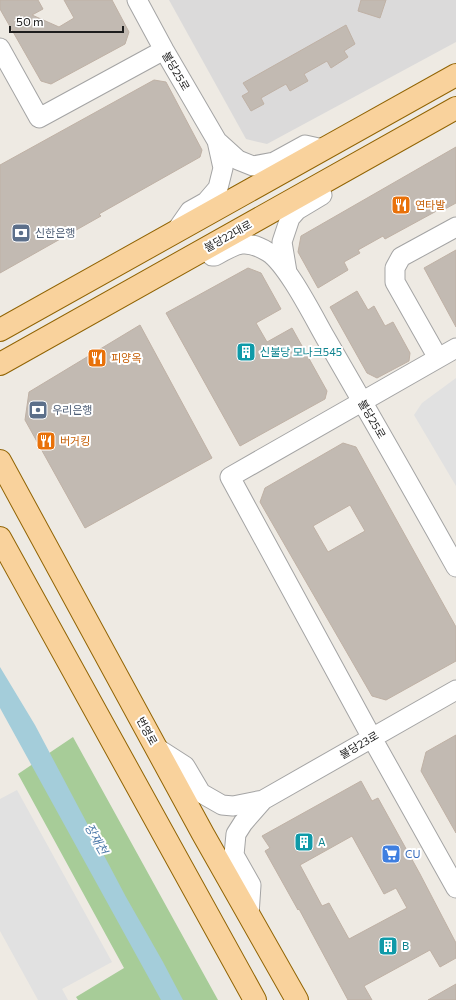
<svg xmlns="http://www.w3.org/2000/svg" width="456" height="1000" viewBox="0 0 456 1000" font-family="Commissioner,'Noto Sans KR',sans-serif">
<rect width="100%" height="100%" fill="#eeeae3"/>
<path fill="#dbdada" d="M169 0H456V42L267 144 246 139Z"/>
<path fill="#a7cc98" d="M73 737 218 1000H78L76 997 124 968 18 774Z"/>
<path fill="#e1e1e1" d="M456 378V486L414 415 422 403Z
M17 790 112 962 62 989 68 1000H38L0 931V799Z"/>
<path fill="#a4cdda" d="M0 667 35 725 126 897 163 962 183 1000H161L0 708Z"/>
<path fill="#c2bab2" stroke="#bfb1a5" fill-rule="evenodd" d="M0 0H38L43 9 32 15 59 27 74 18 64 0H112L129 32 125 44 51 84 41 81 0 9Z
M361 0H386L380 18 358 11Z
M346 25 355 44 344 51 348 57 331 68 327 61 304 74 308 81 290 91 286 84 261 98 264 104 251 111 242 96 249 92 243 83Z
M154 80 166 82 202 150 200 157 99 214 101 216 0 273V165Z
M456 147V203L443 210 442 208 385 239 383 236 358 250 360 253 344 262 348 270 318 288 298 252 301 236Z
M456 250V327L424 268Z
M248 268 261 273 281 309 256 323 267 342 292 328 327 391 325 399 240 446 166 313Z
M357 291 368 310 374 306 385 326 393 322 410 353 409 361 377 378 367 373 330 307Z
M140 325 212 458 85 528 25 420 29 392Z
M343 443 356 447 456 627V661L386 700 372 696 260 502 265 488ZM350 505 365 531 328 552 313 526Z
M456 735V833L421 771 426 752Z
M361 781 372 801 378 798 420 874 456 943V958L440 967 430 950 364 986 372 1000H348L299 909 298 910 265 851 270 848 262 836ZM352 836 384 894 396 888 407 908 349 939 329 903 322 906 300 865Z
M456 984V1000H428Z"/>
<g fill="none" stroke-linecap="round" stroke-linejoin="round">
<defs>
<path id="minor" d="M137 0 164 50 217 141 238 160 253 166 274 162 305 145 323 149
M0 48 39 118 164 50
M176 231 190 211 206 202 218 188 223 168 217 141
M212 256H215C236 244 245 238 268 252 287 264 313 316 325 337 369 413 413 490 456 567
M287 272 282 242 290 218 297 210 322 195
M456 348 230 477 372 738 456 888
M438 358 395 282V268L401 257 456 227
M157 748 185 766 201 793 222 805 233 806 263 800
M249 915 251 885 234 855 236 834 243 823 263 800 456 690"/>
<path id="major" d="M0 330 456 75
M0 364 456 108
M0 461 203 834 297 1000
M0 538 255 1000"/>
</defs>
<use href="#minor" stroke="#a4a4a4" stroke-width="21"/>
<use href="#major" stroke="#916404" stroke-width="24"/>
<use href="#minor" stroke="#fff" stroke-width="19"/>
<use href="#major" stroke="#f9d29c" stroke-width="22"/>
</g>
<defs>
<symbol id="restaurant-square" viewBox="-11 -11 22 22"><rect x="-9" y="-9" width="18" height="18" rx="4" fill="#e8710a" stroke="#fff"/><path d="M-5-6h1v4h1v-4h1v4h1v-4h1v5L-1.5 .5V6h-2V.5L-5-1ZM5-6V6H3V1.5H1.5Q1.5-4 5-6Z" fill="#fff"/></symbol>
<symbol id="bank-square" viewBox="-11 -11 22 22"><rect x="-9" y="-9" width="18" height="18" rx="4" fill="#5c6f8a" stroke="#fff"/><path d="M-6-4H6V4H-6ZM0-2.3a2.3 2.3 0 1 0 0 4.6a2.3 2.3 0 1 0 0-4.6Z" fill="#fff"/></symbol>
<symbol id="building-square" viewBox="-11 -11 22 22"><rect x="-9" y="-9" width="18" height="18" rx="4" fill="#0f9aa8" stroke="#fff"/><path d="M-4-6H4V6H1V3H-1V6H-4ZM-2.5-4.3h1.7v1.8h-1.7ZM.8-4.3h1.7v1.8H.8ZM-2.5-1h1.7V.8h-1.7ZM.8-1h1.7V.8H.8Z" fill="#fff"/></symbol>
<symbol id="supermarket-square" viewBox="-11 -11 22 22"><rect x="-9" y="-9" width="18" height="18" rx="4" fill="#3f7fe0" stroke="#fff"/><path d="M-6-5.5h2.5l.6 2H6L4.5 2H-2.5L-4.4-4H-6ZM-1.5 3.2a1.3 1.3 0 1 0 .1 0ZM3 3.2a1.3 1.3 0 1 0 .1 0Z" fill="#fff"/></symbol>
</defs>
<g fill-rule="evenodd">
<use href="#restaurant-square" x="390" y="194" width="22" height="22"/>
<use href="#bank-square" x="10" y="222" width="22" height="22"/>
<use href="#building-square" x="235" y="341" width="22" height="22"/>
<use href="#restaurant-square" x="86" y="347" width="22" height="22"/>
<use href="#bank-square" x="27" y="399" width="22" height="22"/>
<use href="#restaurant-square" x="35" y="430" width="22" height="22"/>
<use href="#building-square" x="293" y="831" width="22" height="22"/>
<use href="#supermarket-square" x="380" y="843" width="22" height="22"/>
<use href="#building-square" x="377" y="935" width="22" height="22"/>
</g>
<g text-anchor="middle" stroke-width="4" stroke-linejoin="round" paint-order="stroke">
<g font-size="11" fill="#1d1d1d" stroke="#fff">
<text transform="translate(176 71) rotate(60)" y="4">불당25로</text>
<text transform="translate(228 236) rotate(-29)" y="4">불당22대로</text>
<text transform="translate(372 419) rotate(60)" y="4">불당25로</text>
<text transform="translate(147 731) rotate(61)" y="4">번영로</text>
<text transform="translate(359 745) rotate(-30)" y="4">불당23로</text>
</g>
<g font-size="11" fill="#c56008" stroke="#fff" text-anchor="start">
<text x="415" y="209">연타발</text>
<text x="111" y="362">피양옥</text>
<text x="60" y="445">버거킹</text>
</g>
<g font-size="11" fill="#4e5e75" stroke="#fff" text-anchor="start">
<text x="35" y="237">신한은행</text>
<text x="52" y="414">우리은행</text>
</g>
<g font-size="11" fill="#0d838f" stroke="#fff" text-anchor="start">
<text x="260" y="356">신불당 모나크545</text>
<text x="318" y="846">A</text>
<text x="402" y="950">B</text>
</g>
<g font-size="11" fill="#366cbe" stroke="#fff" text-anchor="start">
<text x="405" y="858">CU</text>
</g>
<g font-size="12" font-style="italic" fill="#4c79a9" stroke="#fff">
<text transform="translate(96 839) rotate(61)" y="4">장재천</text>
</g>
</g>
<path d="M10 26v6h113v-6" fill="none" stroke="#1d1d1d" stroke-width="2"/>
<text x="16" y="26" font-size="12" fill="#1d1d1d" stroke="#ffffff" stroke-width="3" paint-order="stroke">50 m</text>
</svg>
